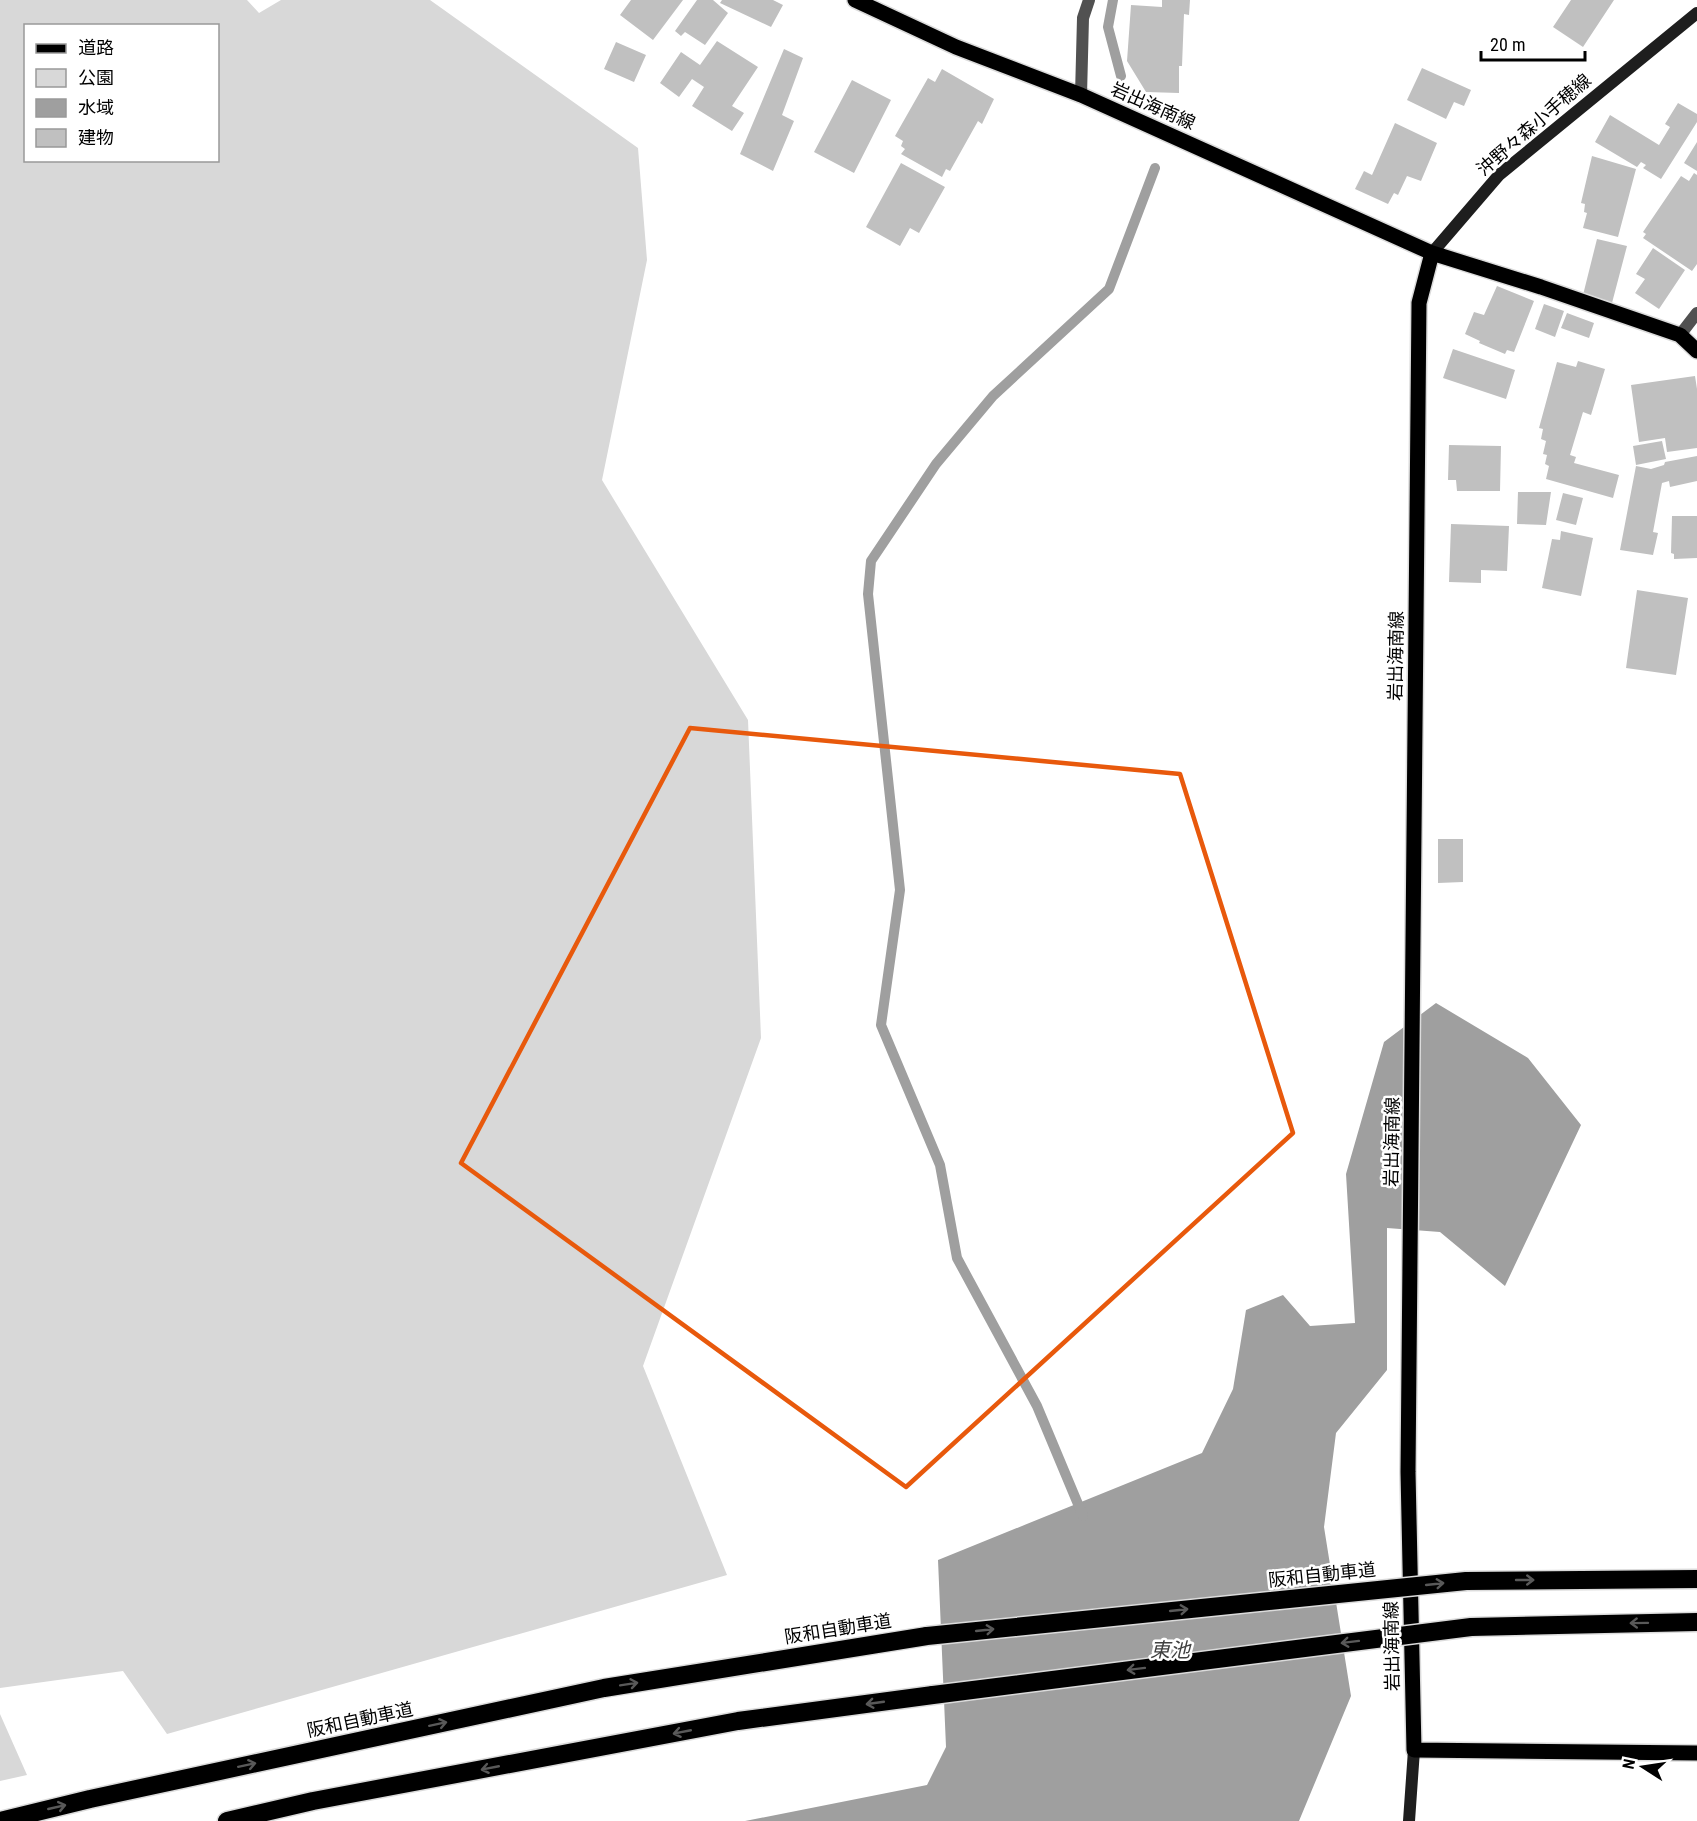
<svg xmlns="http://www.w3.org/2000/svg" width="1697" height="1821" viewBox="0 0 1697 1821" font-family="'Roboto Condensed','Noto Sans JP',sans-serif">
<rect width="100%" height="100%" fill="#fff"/>
<path fill="#d8d8d8" fill-rule="evenodd" d="M0 0H247L259 13 281 0H430L638 148 647 260 602 480 748 720 761 1038 643 1366 727 1575 167 1734 123 1671 0 1688ZM26 26H218V160H26Z
M0 1714 27 1775 0 1781Z"/>
<path fill="#9f9f9f" d="M1436 1003 1528 1058 1581 1125 1505 1286 1440 1232 1387 1228V1370L1336 1433 1324 1527 1351 1696 1299 1821H745L927 1785 946 1747 938 1560 1202 1453 1233 1389 1246 1310 1283 1295 1310 1326 1355 1323 1346 1174 1384 1042Z"/>
<g fill="none" stroke-linecap="round" stroke-linejoin="round">
<path stroke="#9f9f9f" stroke-width="10" d="M1113 0 1108 27 1121 76
M1083 1516 1037 1406 957 1258 940 1165 881 1025 900 890 868 594 871 561 936 464 993 396 1109 289 1155 168"/>
</g>
<path fill="#c0c0c0" d="M631 0H683L653 40 620 15Z
M697 0H713L728 13 705 45 685 32 681 36 675 31Z
M722 0H773L783 5 771 27 720 3Z
M1162 0H1190L1189 15 1184 14 1182 66H1179V93L1146 92 1127 61 1131 5 1162 7Z
M1571 0H1614L1583 47 1553 27Z
M717 41 758 67 732 106 744 113 732 131 692 106 704 87 692 79 679 97 660 83 681 52 700 65Z
M616 42 646 55 634 82 604 69Z
M784 49 803 58 782 115 794 121 773 171 740 154Z
M1422 68 1471 90 1464 106 1454 102 1446 119 1407 100Z
M942 69 994 99 982 124 978 121 950 171 946 169 942 177 901 154 905 149 901 146 903 141 895 136 928 78 935 82Z
M852 80 891 100 854 173 814 152Z
M1678 103 1697 114V122L1661 179 1643 168 1646 165 1641 162 1637 167 1595 142 1610 115 1659 145 1670 127 1665 124Z
M1395 123 1437 143 1421 181 1407 176 1398 195 1394 193 1388 204 1355 189 1364 171 1372 175Z
M1697 142V171L1684 163Z
M1592 156 1636 169 1618 237 1583 228 1587 213 1584 212 1585 204 1581 203Z
M901 163 945 187 919 233 910 228 900 246 866 227Z
M1694 173 1697 175V264L1692 271 1643 238 1646 234 1643 232 1681 176 1689 181Z
M1597 239 1627 246 1612 303 1583 295Z
M1653 248 1685 270 1659 309 1635 293 1645 279 1636 274Z
M1497 286 1534 301 1514 352 1507 350 1505 354 1479 343 1480 341 1465 334 1474 312 1484 315Z
M1544 304 1564 311 1555 337 1535 329Z
M1567 313 1594 323 1589 338 1561 328Z
M1453 349 1515 370 1506 399 1443 378Z
M1578 361 1605 369 1591 415 1583 412 1570 455 1576 457 1574 463 1619 475 1613 498 1546 479 1549 466 1545 464 1547 455 1543 454 1546 441 1541 439 1543 429 1539 428 1557 362 1576 367Z
M1695 376 1697 389V448L1667 452 1665 438 1639 442 1631 385Z
M1662 441 1666 459 1636 465 1633 446Z
M1449 445 1501 446 1500 491H1457L1456 480H1448Z
M1697 456V481L1670 487 1669 481 1662 483 1653 532 1658 533 1653 555 1620 550 1636 466 1651 469 1664 465 1665 462Z
M1518 492H1551L1546 525 1517 524Z
M1563 493 1583 498 1576 525 1556 520Z
M1672 516H1697V558L1674 559V554L1671 553Z
M1451 524 1509 526 1507 571 1481 570V583L1449 582Z
M1561 531 1593 538 1581 596 1542 588 1552 539 1560 540Z
M1637 590 1688 598 1676 675 1626 668Z
M1438 839H1463V882L1438 883Z"/>
<g fill="none" stroke-linecap="round" stroke-linejoin="round">
<defs>
<path id="primary" d="M855 0 956 47 1081 95 1432 253 1541 287 1680 335 1697 351
M1432 253 1419 303 1408 1472 1414 1750 1697 1753"/>
<path id="highway" d="M1466 1581 1697 1579
M1471 1627 1697 1622
M0 1821 90 1799 604 1688 927 1636
M227 1821 313 1801 738 1721 933 1695"/>
</defs>
<use href="#primary" stroke="#dbdbdb" stroke-width="18"/>
<use href="#highway" stroke="#dbdbdb" stroke-width="21"/>
<path stroke="#515151" stroke-width="12" d="M1081 95 1083 18 1089 0
M1680 335 1697 313"/>
<path stroke="#1e1e1e" stroke-width="12" d="M1432 253 1499 175 1697 13
M1409 1821 1414 1750"/>
<use href="#primary" stroke="#000" stroke-width="15"/>
<use href="#highway" stroke="#000" stroke-width="18"/>
<defs>
<path id="highway-bridge" d="M927 1636 1466 1581
M933 1695 1471 1627"/>
</defs>
<use href="#highway-bridge" stroke="#dbdbdb" stroke-width="21" stroke-linecap="butt"/>
<use href="#highway-bridge" stroke="#000" stroke-width="18"/>
</g>
<defs><path id="oneway-shaft" d="M-6 0H5M1.5-3L5.5 0L1.5 3" fill="none" stroke-width="1.6" stroke-linecap="round" stroke-linejoin="round" transform="scale(1.5)"/></defs>
<g stroke="#595959">
<use href="#oneway-shaft" transform="translate(1525 1580)"/>
<use href="#oneway-shaft" transform="translate(1435 1584) rotate(-6)"/>
<use href="#oneway-shaft" transform="translate(1179 1610) rotate(-6)"/>
<use href="#oneway-shaft" transform="translate(1639 1623) rotate(179)"/>
<use href="#oneway-shaft" transform="translate(985 1630) rotate(-6)"/>
<use href="#oneway-shaft" transform="translate(1350 1642) rotate(173)"/>
<use href="#oneway-shaft" transform="translate(1136 1669) rotate(173)"/>
<use href="#oneway-shaft" transform="translate(629 1684) rotate(-9)"/>
<use href="#oneway-shaft" transform="translate(875 1703) rotate(172)"/>
<use href="#oneway-shaft" transform="translate(438 1724) rotate(-12)"/>
<use href="#oneway-shaft" transform="translate(682 1732) rotate(169)"/>
<use href="#oneway-shaft" transform="translate(247 1765) rotate(-12)"/>
<use href="#oneway-shaft" transform="translate(490 1768) rotate(169)"/>
<use href="#oneway-shaft" transform="translate(57 1807) rotate(-13)"/>
</g>
<path fill="none" stroke="#e8590c" stroke-width="4.5" stroke-linejoin="round" d="M690 728 1180 774 1293 1133 906 1487 461 1163Z"/>
<g text-anchor="middle" stroke-width="5" stroke-linejoin="round" paint-order="stroke">
<g font-size="18" fill="#000" stroke="#fff">
<text transform="translate(1153 106) rotate(24)" y="6">岩出海南線</text>
<text transform="translate(1534 125) rotate(-41)" y="6">沖野々森小手穂線</text>
<text transform="translate(1396 656) rotate(-89)" y="6">岩出海南線</text>
<text transform="translate(1392 1142) rotate(-89)" y="6">岩出海南線</text>
<text transform="translate(1322 1575) rotate(-6)" y="6">阪和自動車道</text>
<text transform="translate(838 1629) rotate(-9)" y="6">阪和自動車道</text>
<text transform="translate(1392 1646) rotate(-91)" y="6">岩出海南線</text>
<text transform="translate(360 1720) rotate(-12)" y="6">阪和自動車道</text>
</g>
<g font-size="20" font-style="italic" fill="#404040" stroke="#fff">
<text x="1170" y="1657">東池</text>
</g>
</g>
<rect x="24" y="24" width="195" height="138" fill="#ffffff" stroke="#999999" stroke-width="1.5"/>
<rect x="36" y="44" width="30" height="9" fill="#000000" stroke="#999999" stroke-width="1.5"/>
<text x="78" y="54" font-size="18" fill="#000000">道路</text>
<rect x="36" y="69" width="30" height="18" fill="#d8d8d8" stroke="#999999" stroke-width="1.5"/>
<text x="78" y="84" font-size="18" fill="#000000">公園</text>
<rect x="36" y="99" width="30" height="18" fill="#9f9f9f" stroke="#999999" stroke-width="1.5"/>
<text x="78" y="114" font-size="18" fill="#000000">水域</text>
<rect x="36" y="129" width="30" height="18" fill="#c0c0c0" stroke="#999999" stroke-width="1.5"/>
<text x="78" y="144" font-size="18" fill="#000000">建物</text>
<g transform="translate(1643 1767) rotate(282)" stroke="#ffffff" stroke-width="4.5" paint-order="stroke">
<path d="M0-4.5L10 22L0 15L-10 22Z" fill="#000000"/>
<text y="-9" font-size="16" font-weight="bold" text-anchor="middle" fill="#000000">N</text>
</g>
<path d="M1481 51v9h104v-9" fill="none" stroke="#000000" stroke-width="3"/>
<text x="1490" y="51" font-size="18" fill="#000000" stroke="#ffffff" stroke-width="4.5" paint-order="stroke">20 m</text>
</svg>
